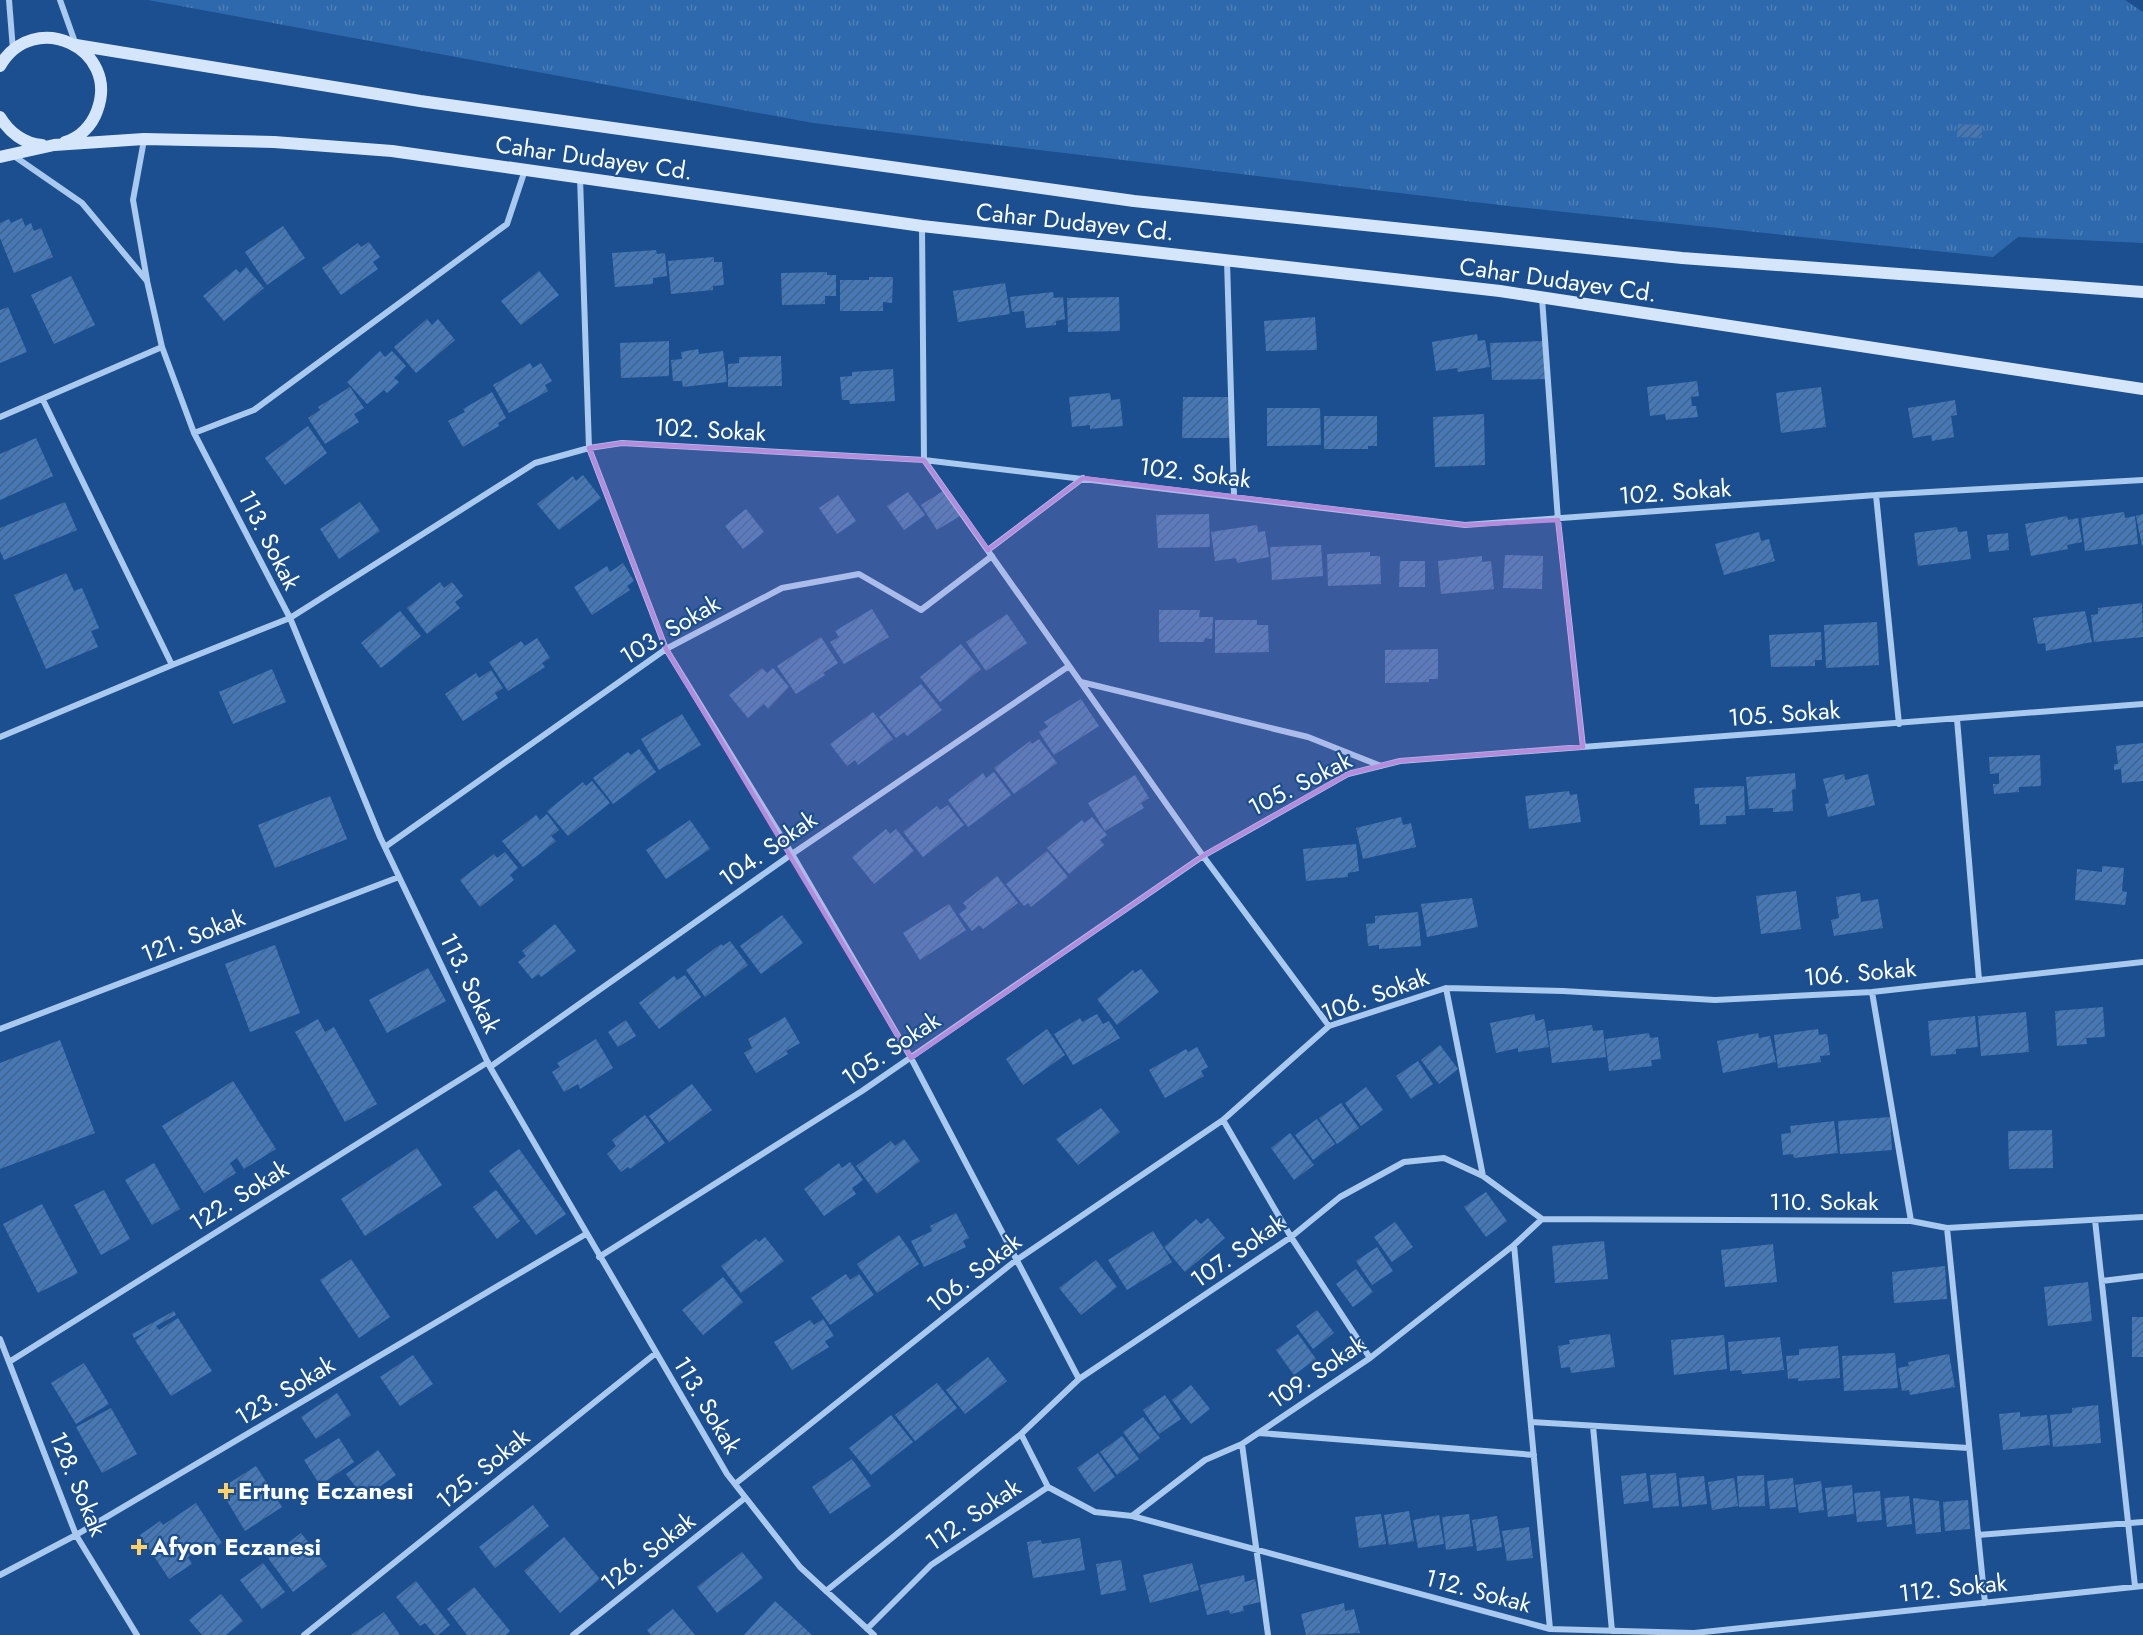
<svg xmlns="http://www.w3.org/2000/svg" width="2143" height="1635" viewBox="0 0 2143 1635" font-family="Jost,sans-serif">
<defs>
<pattern id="park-tufts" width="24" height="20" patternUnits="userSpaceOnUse" patternTransform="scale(1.5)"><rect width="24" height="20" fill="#2e69ad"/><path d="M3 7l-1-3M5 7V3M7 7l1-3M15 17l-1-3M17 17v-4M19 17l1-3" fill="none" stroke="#4d80b9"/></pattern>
<pattern id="building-hatch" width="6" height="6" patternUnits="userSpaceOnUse" patternTransform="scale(1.5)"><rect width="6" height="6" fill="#4478b7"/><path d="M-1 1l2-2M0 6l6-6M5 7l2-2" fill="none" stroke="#486282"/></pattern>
</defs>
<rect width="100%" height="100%" fill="#1b4f8f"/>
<path fill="url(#park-tufts)" d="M148 0H2125L2143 12V243L2018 237 1993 257 1508 206 813 123Z"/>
<path fill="url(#building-hatch)" d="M1958 124 1982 125V138L1957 137Z
M22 218 25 226 31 223 34 231 41 228 53 257 14 273 0 238V223L9 219 11 223Z
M283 226 305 258 267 285 245 252Z
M369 242 380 257 373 262 378 269 341 295 322 268 358 243 361 247Z
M656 250 657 254 665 253 667 276 653 278V284L615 287 612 253Z
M714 257V262H722L724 285 713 286V290L671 294 668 261Z
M246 267 264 288 224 321 203 296 236 269 240 273Z
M539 271 559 295 521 325 501 301Z
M827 272V275H836V296H825V304L782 305 781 273Z
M71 276 95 325 54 344 31 295Z
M869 277H893L892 303 883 302V311H840V280H869Z
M1005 283 1010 314 958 322 953 291Z
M1053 292 1054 298 1063 297 1065 319 1056 321V325L1026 328 1024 311 1012 312 1010 297Z
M1119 297 1120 331 1068 332 1067 298Z
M8 307 27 352 0 363V310Z
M1315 317 1317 350 1266 351 1264 321Z
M427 319 432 325 438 319 455 340 416 373 394 347Z
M1477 334 1478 341 1485 340 1490 367 1458 372 1457 368 1436 371 1432 342Z
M669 341V376L621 378 620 343Z
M1543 341 1545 379 1492 380 1490 343Z
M698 349 699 354 723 351 727 382 683 387 682 381H673L671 360 682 359 681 352Z
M380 351 385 357 392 351 406 366 394 378 399 382 387 393 384 390 367 404 347 382Z
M781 356 782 386 728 387V364L739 363V357Z
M530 363 533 368 541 363 552 381 545 385 548 391 509 413 493 385Z
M893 369 895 401 850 404 849 400H842L840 377 852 376V372Z
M1697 381 1699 396 1691 397 1692 406H1696L1698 417 1666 420 1665 414 1650 416 1647 387Z
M350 387 364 408 354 414 359 422 325 444 308 418 320 410 318 407Z
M1821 387 1826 427 1781 433 1776 393Z
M492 392 506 418 498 423 499 426 463 447 448 421 465 412 463 409Z
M1110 393 1111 400 1120 399 1123 426 1090 429V425L1072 427 1069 397Z
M1183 397H1231L1230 438H1182Z
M1955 400 1957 415 1951 416 1954 437 1932 441 1931 435 1913 438 1908 408Z
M1267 408H1320L1321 445 1267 446Z
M1484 414 1485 465 1435 467 1433 417Z
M1324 416H1377V446H1368V449H1324Z
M308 426 327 453 285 485 265 458Z
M36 438 53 476 0 500V454Z
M583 475 601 498 559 530 537 504 573 476 576 481Z
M943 491 960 516 937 530 921 505Z
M908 492 925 515 904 530 887 506Z
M838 495 856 521 837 534 819 508Z
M65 502 77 530 4 560 0 551V528Z
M360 502 380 531 339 559 320 529Z
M746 509 764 532 743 549 725 526Z
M2124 512 2125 518 2135 516 2138 544 2085 551 2081 518Z
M1209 514 1210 547 1158 548 1156 515Z
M2143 514V545L2142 546 2136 516Z
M2067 516 2068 520 2078 518 2082 542 2067 545 2068 549 2031 556 2025 524Z
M1257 525 1258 532 1265 531 1269 557 1237 563 1236 558 1215 561 1211 532Z
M1957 527 1958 532 1967 531 1971 559 1918 566 1914 533Z
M1759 532 1761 541 1769 539 1775 561 1724 575 1715 544Z
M2008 533 2009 550 1989 552 1987 535Z
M1321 545 1323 576 1272 580 1270 547Z
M1370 552V556H1380L1381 584 1328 586 1327 554Z
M1505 555 1543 556 1542 589 1503 588Z
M1482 556V562L1491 561 1494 589 1441 594 1438 561Z
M1400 561H1425V587H1399Z
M623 563 634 581 627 586 630 590 592 615 574 587 607 566 610 572Z
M66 573 74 591 82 588 99 628 91 631 98 647 46 669 14 595Z
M440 582 444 588 452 582 463 596 455 602 460 608 427 634 407 608Z
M2142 603 2143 637 2094 642 2091 615 2098 614V608Z
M872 609 889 637 844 664 830 642 839 637 835 631Z
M1159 610H1200L1199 617H1213L1212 639 1205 638 1204 642H1159Z
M400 611 421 636 381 668 361 643Z
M2085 611 2092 642 2046 651 2045 643 2038 644 2033 618Z
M1007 614 1027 643 986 671 966 642Z
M1215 620H1257V625H1268L1269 652 1215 653Z
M1877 622 1879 665 1826 668 1824 625Z
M1821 632 1822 660H1815V666L1771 667 1769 635Z
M821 637 838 663 823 673 825 675 796 694 777 666Z
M537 638 550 658 542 663 545 667 508 691 489 662 521 641 525 646Z
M961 644 981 669 940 702 920 677Z
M1438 649V679H1429V682L1385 683V650Z
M762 668 767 673 773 668 789 687 768 709 764 704 748 718 729 695Z
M272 669 286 702 233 724 219 692Z
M491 670 503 688 495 693 498 698 463 721 445 694 476 673 479 678Z
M921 684 942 710 907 736 904 732 896 738 879 717Z
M1081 699 1099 726 1054 755 1039 732 1048 727 1044 722Z
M873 712 893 739 858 765 855 760 847 766 830 744Z
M682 714 701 745 659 770 641 739Z
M1039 739 1057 763 1014 794 994 768 1030 741 1032 744Z
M2143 743V781L2122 783 2121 769 2114 770V764H2118L2116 746Z
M639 749 656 772 613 804 593 778 628 752 631 755Z
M2040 755 2041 786 2019 787V792L1994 794 1993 784H1999V773L1990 774 1989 757Z
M994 772 1011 795 968 827 948 800 983 773 986 778Z
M1795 773 1796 789 1792 790 1793 811 1773 812V808L1749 809 1746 777Z
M1844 774 1845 780 1868 774 1875 805 1828 817 1825 804 1829 803 1823 779Z
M1135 775 1149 798 1141 803 1144 808 1105 831 1088 803Z
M592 781 610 803 568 836 547 811 583 782 586 786Z
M1744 786 1745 815 1726 816V824L1700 825 1699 804H1695L1694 788Z
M1569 791 1570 795 1577 794 1581 822 1529 829 1525 796Z
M330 796 347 839 275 868 258 825Z
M948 805 964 825 923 857 903 832 937 806 940 810Z
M547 814 559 830 551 836 556 841 523 867 502 841 536 815 540 820Z
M1092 817 1107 835 1100 840 1104 845 1069 874 1047 848 1082 820 1084 823Z
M1401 817 1403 825 1411 823 1416 847 1363 859 1356 828Z
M690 820 710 849 666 879 646 850Z
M886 829 890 834 896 829 914 851 874 884 852 857Z
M1356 844 1359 871 1348 873V877L1306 881 1303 849Z
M1047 851 1068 877 1031 907 1028 903 1024 906 1006 884Z
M505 852 518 868 510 875 514 880 480 907 460 880 494 854 497 858Z
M2102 866 2124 868 2122 891 2127 892 2125 905 2075 900 2077 869 2102 872Z
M997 876 1018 903 983 929 979 925 972 931 959 914 967 908 963 903Z
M1796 891 1801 929 1761 934 1756 896Z
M1860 893 1861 902 1878 899 1883 928 1834 936 1831 920 1839 918 1836 897Z
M1472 898 1478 927 1427 937 1421 904Z
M949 904 966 930 920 960 903 933Z
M1418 912 1421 946 1379 949V945L1368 946 1366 924 1375 923V916Z
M782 915 803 943 761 974 740 946Z
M555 924 576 951 541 977 539 974 532 979 518 962 526 956 522 951Z
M730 941 748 965 705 997 686 970 721 944 723 946Z
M275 945 300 1013 250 1032 225 964Z
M428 968 446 1001 387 1033 369 1000Z
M1141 969 1159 992 1117 1025 1097 999 1133 970 1135 973Z
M685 975 701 997 659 1029 639 1003 674 976 677 980Z
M2103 1007 2105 1037 2086 1038 2087 1044 2057 1046 2055 1011Z
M2026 1012 2029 1052 1981 1056 1978 1016Z
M1097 1014 1103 1024 1109 1021 1120 1038 1073 1065 1054 1034 1080 1018 1082 1022Z
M1534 1014 1536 1021 1544 1019 1549 1047 1518 1052V1048L1496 1053 1490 1023Z
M1975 1016 1978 1047 1956 1049V1054L1931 1056 1928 1021Z
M785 1017 800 1043 786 1051 788 1054 756 1073 744 1053 752 1048 748 1039Z
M318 1019 325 1032 334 1027 377 1104 345 1122 295 1032Z
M626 1020 636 1036 618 1047 608 1032Z
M1592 1025 1593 1031 1603 1030 1606 1057 1552 1063 1548 1031Z
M1047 1029 1065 1055 1023 1085 1006 1059Z
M1818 1029 1819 1035 1827 1034 1830 1055 1820 1056 1821 1062 1778 1068 1774 1035Z
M1649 1033 1650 1038 1658 1037 1661 1059 1651 1060 1652 1066 1609 1071 1605 1039Z
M1758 1033 1759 1038 1770 1036 1776 1062 1723 1073 1717 1041Z
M596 1039 613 1068 580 1089 578 1084 564 1092 552 1072 560 1067 557 1063Z
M60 1040 95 1133 0 1169V1063Z
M1440 1045 1458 1069 1439 1084 1421 1060Z
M1197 1047 1208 1067 1201 1071 1204 1076 1165 1098 1149 1070 1186 1049 1188 1052Z
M1418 1061 1433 1084 1411 1099 1396 1076Z
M233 1081 276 1149 244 1169 237 1158 230 1163 236 1173 204 1193 162 1126Z
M692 1084 712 1110 669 1142 649 1116Z
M1366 1087 1383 1110 1361 1126 1345 1103Z
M1341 1103 1359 1128 1337 1144 1319 1118Z
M1101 1108 1120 1132 1078 1165 1056 1139Z
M645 1115 665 1143 630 1169 628 1167 621 1172 607 1154 616 1146 612 1140Z
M1890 1117 1892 1150 1840 1154 1838 1121Z
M1317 1119 1335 1144 1313 1160 1295 1135Z
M1834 1121 1838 1153 1794 1158 1793 1154 1783 1155 1781 1134 1791 1133 1790 1126Z
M2052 1130 2053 1168 2009 1169 2008 1131Z
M1290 1133 1314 1165 1294 1180 1271 1148Z
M904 1139 920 1161 877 1194 856 1166 891 1141 895 1146Z
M417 1148 442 1185 365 1236 341 1199Z
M519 1149 566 1214 536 1235 489 1171Z
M850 1162 863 1180 852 1188 856 1194 824 1216 804 1189 839 1163 842 1168Z
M154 1163 180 1209 152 1225 125 1180Z
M104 1190 130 1239 101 1255 74 1205Z
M496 1190 520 1221 497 1239 473 1207Z
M1486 1192 1507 1221 1486 1237 1464 1207Z
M42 1204 78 1273 38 1293 3 1224Z
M956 1213 969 1238 963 1241 966 1247 924 1267 911 1241 932 1231 930 1226Z
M1208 1218 1225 1238 1185 1272 1164 1247 1196 1219 1201 1224Z
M1395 1222 1413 1247 1392 1262 1374 1237Z
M1153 1231 1172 1262 1127 1290 1108 1260Z
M899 1235 919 1264 877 1293 857 1264Z
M765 1237 784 1261 741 1293 721 1266 756 1239 759 1242Z
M1604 1241 1608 1279 1555 1283 1552 1246Z
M1773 1244 1777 1282 1725 1287 1721 1250Z
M1377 1247 1393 1271 1372 1285 1356 1261Z
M351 1259 390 1317 359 1338 320 1280Z
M1096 1260 1117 1287 1081 1315 1059 1288Z
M1945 1266 1947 1299 1894 1303 1892 1272Z
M1356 1269 1373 1292 1353 1307 1336 1284Z
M846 1274 850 1280 859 1274 874 1295 830 1325 811 1298Z
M723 1277 743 1302 703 1335 682 1310Z
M2088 1282 2092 1321 2048 1326 2044 1287Z
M1317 1310 1334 1333 1313 1349 1296 1326Z
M174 1311 176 1315 156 1326 159 1330 178 1318 212 1371 171 1396 135 1340 152 1328 134 1338 132 1334Z
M2132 1317H2143V1357H2132Z
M823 1319 834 1336 825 1341 829 1347 792 1370 774 1342 810 1320 814 1325Z
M1298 1334 1316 1359 1294 1375 1276 1350Z
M1610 1334 1615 1367 1571 1373 1570 1367 1561 1368 1558 1346 1570 1344 1569 1340Z
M1724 1335 1727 1369 1674 1375 1671 1340Z
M1780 1337 1784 1370 1742 1374 1741 1370 1730 1371 1728 1342Z
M1838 1346 1840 1378 1798 1381V1378L1788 1379 1786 1356 1799 1355V1349Z
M1895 1353 1898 1388 1844 1391 1842 1356Z
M1949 1354 1955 1387 1910 1395 1909 1390 1902 1391 1898 1368 1909 1366 1908 1362Z
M413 1355 433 1384 400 1406 380 1377Z
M988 1357 1007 1381 965 1414 946 1390Z
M84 1363 109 1404 76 1424 51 1383Z
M937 1383 957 1408 915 1441 895 1415Z
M1191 1385 1210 1409 1191 1424 1172 1400Z
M337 1393 351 1415 316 1439 301 1417Z
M1165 1395 1181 1419 1159 1434 1143 1410Z
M2098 1405 2101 1443 2053 1447 2050 1415 2072 1413V1408Z
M111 1408 137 1454 102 1473 76 1427Z
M2020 1412V1417L2047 1415 2050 1445 2003 1450 1999 1414Z
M891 1415 913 1442 871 1475 849 1448Z
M1143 1417 1160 1438 1139 1454 1123 1432Z
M1122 1436 1139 1459 1117 1475 1100 1452Z
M339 1438 354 1462 320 1485 304 1460Z
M378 1450 396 1475 364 1498 346 1474Z
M1098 1453 1115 1477 1094 1492 1077 1468Z
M852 1459 871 1486 830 1514 812 1487Z
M256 1466 282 1507 245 1531 220 1489Z
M1646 1473 1649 1501 1624 1504 1621 1476Z
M1676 1473 1679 1506 1653 1508 1650 1475Z
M1764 1475 1765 1506 1739 1507 1737 1476Z
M1704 1476 1707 1504 1682 1507 1679 1478Z
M1734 1478 1738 1506 1712 1510 1708 1482Z
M1793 1478 1796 1507 1770 1509 1767 1481Z
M1821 1481 1824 1510 1799 1513 1795 1485Z
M1852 1485 1854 1514 1828 1517 1825 1488Z
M1880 1491 1882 1520 1857 1522 1854 1493Z
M1909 1496 1912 1524 1887 1527 1884 1498Z
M1913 1498 1939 1501 1941 1532 1916 1534Z
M1968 1500 1970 1529 1945 1531 1943 1502Z
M196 1503 222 1543 204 1555 200 1550 188 1557 192 1564 169 1579 140 1535 160 1521 163 1525Z
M533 1505 549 1526 495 1568 479 1547Z
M1409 1511 1414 1541 1389 1545 1384 1515Z
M1381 1514 1386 1544 1359 1548 1355 1517Z
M1469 1514 1473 1546 1446 1550 1442 1517Z
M1439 1515 1444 1544 1418 1548 1413 1520Z
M1497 1516 1502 1547 1477 1551 1472 1520Z
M1529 1527 1533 1558 1507 1561 1502 1531Z
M301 1533 327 1566 293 1592 268 1558Z
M564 1537 600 1579 560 1613 524 1571Z
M1080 1538 1085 1570 1033 1578 1027 1542 1041 1540 1042 1544Z
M742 1552 763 1578 717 1613 697 1587Z
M1121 1560 1126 1590 1101 1595 1096 1564Z
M263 1563 285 1592 262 1609 240 1580Z
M1192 1563 1199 1590 1150 1603 1143 1575Z
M1244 1575 1245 1582 1255 1579 1260 1602 1243 1606 1244 1611 1230 1614 1229 1610 1207 1615 1200 1585Z
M416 1581 450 1625 438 1635H435L425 1623 420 1626 396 1597Z
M474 1587 510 1631 506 1635H467L447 1609Z
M221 1594 243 1621 226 1635H202L189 1620Z
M775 1601 812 1635H744Z
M1344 1603 1345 1611 1354 1609 1360 1633 1306 1635 1301 1614Z
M673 1609 695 1635H651L647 1630Z
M384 1612 400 1635H351Z"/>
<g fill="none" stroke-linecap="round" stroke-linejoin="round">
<path stroke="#a9c9ee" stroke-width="6" d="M9 0 13 50
M60 0 76 45
M144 140 133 200 147 280
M14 156 82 203 147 281 162 347 194 433 290 618 380 837 490 1067 727 1474 800 1567 874 1635
M580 177 589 448 666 649 792 854 911 1058 1079 1379
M922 226 924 460 1203 856 1329 1026
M1227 261 1234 495
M1542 298 1558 520 1583 747
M43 400 172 665 290 618 535 463 589 448 622 443 924 460 1465 525 1876 495 2143 480
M0 417 162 347
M194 433 254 410 507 224 525 170
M1876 495 1899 724
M988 550 1083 478
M1081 682 1308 737 1381 766
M1957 719 1979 980
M0 737 172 665
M385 847 666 649 782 588 859 574 921 610 992 556
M1446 988 1483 1176
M1872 992 1911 1221
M0 1029 399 877
M490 1067 792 854 1069 666
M1223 1120 1291 1237 1370 1358
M2095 1220 2135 1586
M1947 1228 1985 1603
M1514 1245 1550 1629
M599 1257 862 1091 1203 856 1348 774 1400 761 2143 704
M2102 1281 2143 1276
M0 1339 76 1535 137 1635
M9 1362 488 1062
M1531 1422 1969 1448
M1593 1426 1612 1631
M1259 1433 1534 1455
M1242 1444 1268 1635
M735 1484 1015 1261 1223 1120 1329 1026 1446 988 1563 991 1715 1000 1872 992 2143 962
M1048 1487 1095 1512 1132 1516 1550 1629 1694 1633 2143 1586
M1048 1487 1021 1434 1079 1379 1291 1237 1340 1197 1404 1162 1444 1158 1483 1176 1542 1219
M1132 1516 1205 1460 1242 1444 1370 1358 1514 1245 1542 1219 1911 1221 1947 1228 2143 1217
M1978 1535 2143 1522
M0 1575 76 1535 586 1234
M826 1591 1021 1434
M867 1629 931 1565 1048 1487
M304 1635 656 1353
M573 1635 745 1498"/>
<path stroke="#d6e6fa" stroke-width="12" d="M76 45 420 101 1134 201 1682 258 2143 292
M0 66C33 8 121 48 97 111 92 125 80 138 65 142
M0 117C9 132 24 144 42 145
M0 157 54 145 144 139 274 142 392 151 922 226 1500 291 2143 389"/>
</g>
<path fill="#b68bdc" fill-opacity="0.2" stroke="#b68bdc" stroke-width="4.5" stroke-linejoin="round" d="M622 443 924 460 988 550 1083 478 1465 525 1558 520 1583 747 1400 761 1348 774 1203 856 911 1058 666 649 589 448Z"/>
<g fill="#ffd166" stroke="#1b4f8f" stroke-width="2">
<path d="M223 1482h6v6h6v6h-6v6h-6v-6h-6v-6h6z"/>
<path d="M136 1538h6v6h6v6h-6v6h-6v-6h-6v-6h6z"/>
</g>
<g text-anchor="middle" stroke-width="4.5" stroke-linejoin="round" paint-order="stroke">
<g font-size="24" fill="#fff" stroke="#1b4f8f">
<text transform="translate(594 158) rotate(8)" y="8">Cahar Dudayev Cd.</text>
<text transform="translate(1075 222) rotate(6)" y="8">Cahar Dudayev Cd.</text>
<text transform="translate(1558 280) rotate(8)" y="8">Cahar Dudayev Cd.</text>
<text transform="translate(710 430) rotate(3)" y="8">102. Sokak</text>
<text transform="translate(1195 473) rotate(7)" y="8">102. Sokak</text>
<text transform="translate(1675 492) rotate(-4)" y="8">102. Sokak</text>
<text transform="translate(269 540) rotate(63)" y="8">113. Sokak</text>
<text transform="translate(670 630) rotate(-31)" y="8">103. Sokak</text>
<text transform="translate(1784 714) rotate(-4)" y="8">105. Sokak</text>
<text transform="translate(1300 784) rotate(-27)" y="8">105. Sokak</text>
<text transform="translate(768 849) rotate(-35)" y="8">104. Sokak</text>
<text transform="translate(193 936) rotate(-21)" y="8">121. Sokak</text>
<text transform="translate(1860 973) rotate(-5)" y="8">106. Sokak</text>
<text transform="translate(470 983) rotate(64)" y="8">113. Sokak</text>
<text transform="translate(1375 995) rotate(-20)" y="8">106. Sokak</text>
<text transform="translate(891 1049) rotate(-34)" y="8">105. Sokak</text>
<text transform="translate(239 1196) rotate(-32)" y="8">122. Sokak</text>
<text x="1824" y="1210">110. Sokak</text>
<text transform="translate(1238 1251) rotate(-35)" y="8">107. Sokak</text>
<text transform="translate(974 1273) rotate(-38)" y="8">106. Sokak</text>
<text transform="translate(1317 1372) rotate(-34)" y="8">109. Sokak</text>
<text transform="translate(285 1391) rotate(-31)" y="8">123. Sokak</text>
<text transform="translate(707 1405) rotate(59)" y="8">113. Sokak</text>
<text transform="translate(483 1469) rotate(-39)" y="8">125. Sokak</text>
<text transform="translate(78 1484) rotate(67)" y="8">128. Sokak</text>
<text transform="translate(973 1515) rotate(-34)" y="8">112. Sokak</text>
<text transform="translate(648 1552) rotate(-38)" y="8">126. Sokak</text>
<text transform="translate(1953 1588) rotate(-6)" y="8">112. Sokak</text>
<text transform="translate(1478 1591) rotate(15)" y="8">112. Sokak</text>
</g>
<g font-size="24" font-weight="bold" fill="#fff" stroke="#1b4f8f" text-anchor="start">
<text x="238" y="1499">Ertunç Eczanesi</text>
<text x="151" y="1555">Afyon Eczanesi</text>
</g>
</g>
</svg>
